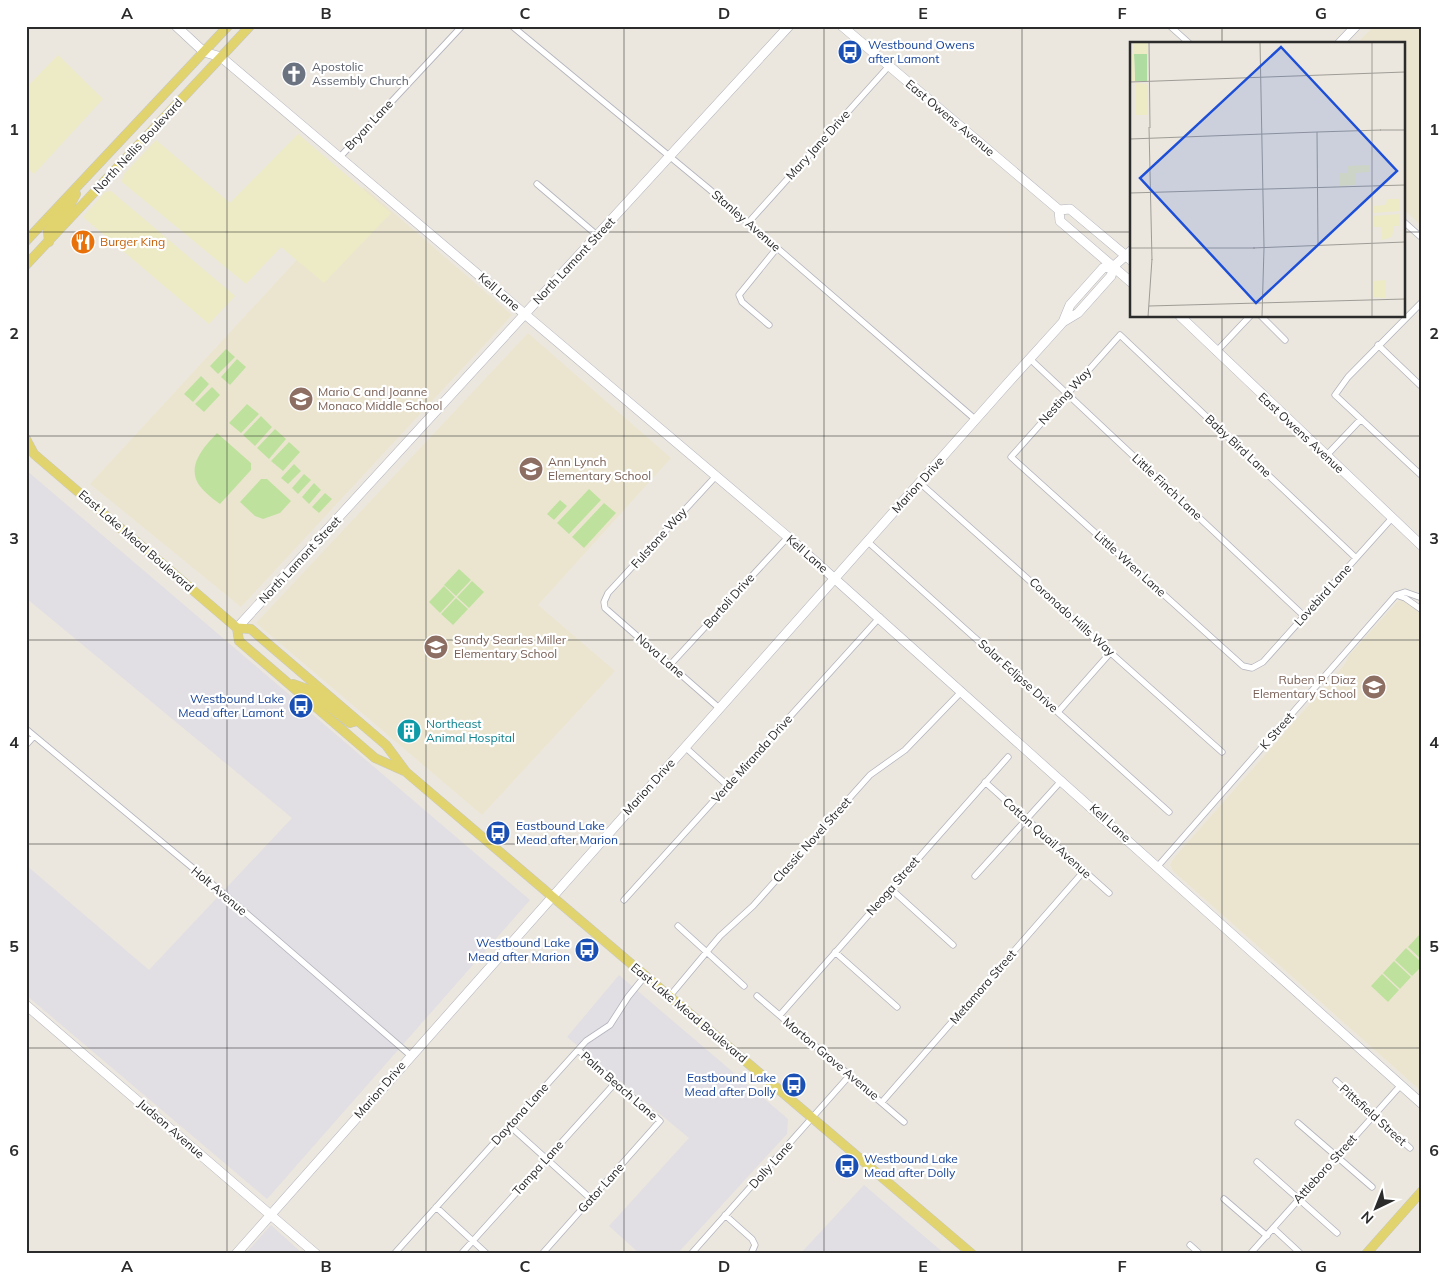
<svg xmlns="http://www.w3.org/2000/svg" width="1448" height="1280" viewBox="0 0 1448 1280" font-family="Mulish,sans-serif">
<rect width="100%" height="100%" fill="#ebe7de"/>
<path fill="#e1dee4" d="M26 470 530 900 267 1199 26 995V865L149 970 292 818 26 598Z
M619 975 788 1119 787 1134 677 1254H640L609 1226 689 1138 567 1037Z
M864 1185 945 1254H800Z
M271 1225 303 1254H245Z"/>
<path fill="#ebe5d0" d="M1374 26H1422V226L1404 210V44H1356Z
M364 187 512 315 241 607 90 484Z
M528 333 671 458 538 605 615 671 482 815 256 623Z
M1403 598 1422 615V1092L1173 871 1170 865 1173 859 1345 664 1349 655 1398 601Z"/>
<path fill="#ecebc5" d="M58 55 103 99 34 174 26 167V88Z
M298 134 391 213 324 283 281 247 246 284 122 182 123 175 156 140 230 203Z
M111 191 235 296 209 324 83 217 105 192Z"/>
<path fill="#bee29e" d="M226 349 235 357 218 374 210 366Z
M237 359 246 367 230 385 221 377Z
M201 376 209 384 193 402 184 394Z
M212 387 220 395 204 412 195 404Z
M247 404 259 414 241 433 229 423Z
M261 416 272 427 255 446 243 435Z
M275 429 286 439 269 459 257 448Z
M217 433 251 463V470L220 504C213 499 204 492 199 485 186 465 205 446 217 433Z
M289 442 300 452 283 471 271 461Z
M294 464 301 471 288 484 281 478Z
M304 474 311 480 298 494 292 488Z
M261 479H267L291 501 280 513 263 519 255 516 240 502Z
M314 483 321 490 309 504 302 497Z
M589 489 601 500 569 534 557 523Z
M325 493 332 499 319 513 312 507Z
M560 500 567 506 554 520 547 514Z
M604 503 616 513 584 548 572 537Z
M459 569 471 580 456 596 444 585Z
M472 581 484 592 469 608 457 597Z
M444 586 455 597 440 613 429 602Z
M456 598 468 609 453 625 441 614Z
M1419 935 1422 938V960L1408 947Z
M1406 948 1422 963V966L1412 976 1395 960Z
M1394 961 1411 977 1400 989 1383 973Z
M1382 974 1399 990 1388 1002 1371 986Z"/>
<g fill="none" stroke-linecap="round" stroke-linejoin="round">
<defs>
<path id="street" d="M512 26 709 189 976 420
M1170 26 1190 44
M339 158 462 26
M537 184 598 236
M1404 222 1422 238
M748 223 889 66
M1422 302 1348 377 1335 395 1422 476
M1261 316 1285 340
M769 325 742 302 739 295 777 248
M1378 345 1422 387
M1216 352 1250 316
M1030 359 1304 616
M1326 456 1361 419
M716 476 608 593 604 602 605 608 719 708
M920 483 1222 752
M867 541 1169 812
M1356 558 1120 335 1011 457 1243 666 1252 668 1263 662 1392 518
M1396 595 1405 598 1422 610
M670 665 788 537
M1058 712 1111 652
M26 729 224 894 410 1055
M26 745 34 736
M685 747 728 786
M985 782 1109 893
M1158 866 1396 595 1405 592 1422 598
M975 876 1062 780
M891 889 953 945
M624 900 880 617
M678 926 744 986
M835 952 897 1007
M757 996 904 1122
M669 997 720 936 753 906 870 775 905 750 962 691
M780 1015 1008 757
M1336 1081 1410 1148
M882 1102 1084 871
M1298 1123 1372 1187
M510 1126 591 1199
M1257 1162 1337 1233
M1224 1199 1267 1236
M436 1207 487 1254
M725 1215 752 1239 755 1245 751 1254
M1273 1228 1301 1254
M1190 1245 1200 1254
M394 1254 586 1041 610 1025 628 997 645 976
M461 1254 616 1082
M542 1254 660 1121 578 1050
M691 1254 850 1075
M1250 1254 1401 1085"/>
<path id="secondary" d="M176 26 204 52 221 57 788 537 1422 1104
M842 26 1059 210 1060 221 1132 283
M1339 44 1356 26
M1059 210 1070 209 1132 261
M1180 316 1422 546
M1063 322 1070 305 1103 268 1114 266
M237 628 789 26
M26 1005 316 1254
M236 1254 1007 384 1063 322 1078 313 1111 276 1114 266 1132 250"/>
<path id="primary" d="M26 241 228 26
M49 242 48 231 69 207 76 194
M26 265 250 26
M26 439 34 454 237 628 251 629 260 637 386 745 406 772 972 1254
M237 628 239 641 375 758 404 771
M293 684 307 689 350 723 357 721
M1366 1254 1422 1191"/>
</defs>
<use href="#street" stroke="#b2b3bd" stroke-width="7"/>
<use href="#secondary" stroke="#b2b3bd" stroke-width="10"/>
<use href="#primary" stroke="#c8c8c8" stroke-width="10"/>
<use href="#street" stroke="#fff" stroke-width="5.5"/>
<use href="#secondary" stroke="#fff" stroke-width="9"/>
<use href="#primary" stroke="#e1d36d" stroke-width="9"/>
</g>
<path fill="none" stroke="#2b2b2b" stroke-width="1" stroke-opacity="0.55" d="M227 26V1254M426 26V1254M624 26V1254M824 26V1254M1022 26V1254M1222 26V44M26 232H1132M1404 232H1422M1222 316V1254M26 436H1422M26 640H1422M26 844H1422M26 1048H1422"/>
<defs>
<symbol id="bus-disc" viewBox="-11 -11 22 22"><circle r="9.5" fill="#1a4fb4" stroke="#fff"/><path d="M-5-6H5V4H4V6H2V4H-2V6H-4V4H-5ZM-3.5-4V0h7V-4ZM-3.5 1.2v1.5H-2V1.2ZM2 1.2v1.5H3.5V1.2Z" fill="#fff"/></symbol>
<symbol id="church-disc" viewBox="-11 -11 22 22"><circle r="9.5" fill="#6b7280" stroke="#fff"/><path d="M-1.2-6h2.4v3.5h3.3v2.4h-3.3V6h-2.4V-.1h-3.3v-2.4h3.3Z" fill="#fff"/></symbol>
<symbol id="restaurant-disc" viewBox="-11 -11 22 22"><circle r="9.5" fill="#e8710a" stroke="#fff"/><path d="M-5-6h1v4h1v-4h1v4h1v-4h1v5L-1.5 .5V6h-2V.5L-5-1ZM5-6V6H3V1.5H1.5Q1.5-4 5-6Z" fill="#fff"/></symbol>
<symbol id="school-disc" viewBox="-11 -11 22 22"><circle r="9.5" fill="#8d6e63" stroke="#fff"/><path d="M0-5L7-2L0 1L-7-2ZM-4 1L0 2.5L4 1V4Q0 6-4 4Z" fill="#fff"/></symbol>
<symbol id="building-disc" viewBox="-11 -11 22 22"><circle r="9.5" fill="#0f9aa8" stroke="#fff"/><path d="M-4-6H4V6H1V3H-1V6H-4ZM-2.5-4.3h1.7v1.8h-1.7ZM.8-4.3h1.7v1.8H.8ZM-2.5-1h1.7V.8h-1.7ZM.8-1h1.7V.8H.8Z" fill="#fff"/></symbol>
</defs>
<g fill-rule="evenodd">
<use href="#bus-disc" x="836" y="38" width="28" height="28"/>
<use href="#church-disc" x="280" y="60" width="28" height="28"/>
<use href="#restaurant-disc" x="69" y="228" width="28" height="28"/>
<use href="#school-disc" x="287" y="385" width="28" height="28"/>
<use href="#school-disc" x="517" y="455" width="28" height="28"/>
<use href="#school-disc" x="422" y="633" width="28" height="28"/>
<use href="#school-disc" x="1360" y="673" width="28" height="28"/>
<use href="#bus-disc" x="287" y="692" width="28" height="28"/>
<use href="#building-disc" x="395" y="717" width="28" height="28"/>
<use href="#bus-disc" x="484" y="819" width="28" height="28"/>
<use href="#bus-disc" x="573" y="936" width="28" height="28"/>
<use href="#bus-disc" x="780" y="1071" width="28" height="28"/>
<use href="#bus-disc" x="833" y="1152" width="28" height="28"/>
</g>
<g text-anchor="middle" stroke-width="4.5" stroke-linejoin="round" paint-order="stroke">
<g font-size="12" fill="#164399" stroke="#fff" text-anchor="start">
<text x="868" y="49">Westbound Owens<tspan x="868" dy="14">after Lamont</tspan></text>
<text x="284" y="703" text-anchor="end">Westbound Lake<tspan x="284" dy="14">Mead after Lamont</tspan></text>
<text x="516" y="830">Eastbound Lake<tspan x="516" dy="14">Mead after Marion</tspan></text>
<text x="570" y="947" text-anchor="end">Westbound Lake<tspan x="570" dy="14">Mead after Marion</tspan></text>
<text x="776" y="1082" text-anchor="end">Eastbound Lake<tspan x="776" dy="14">Mead after Dolly</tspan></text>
<text x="864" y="1163">Westbound Lake<tspan x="864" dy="14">Mead after Dolly</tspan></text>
</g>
<g font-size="12" fill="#5b616d" stroke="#fff" text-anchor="start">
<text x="312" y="71">Apostolic<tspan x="312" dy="14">Assembly Church</tspan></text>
</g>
<g font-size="12" fill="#2b2b2b" stroke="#fff">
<text transform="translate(950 118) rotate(40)" y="4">East Owens Avenue</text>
<text transform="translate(369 125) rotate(-47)" y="4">Bryan Lane</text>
<text transform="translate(818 145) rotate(-48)" y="4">Mary Jane Drive</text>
<text transform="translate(138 146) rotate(-47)" y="4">North Nellis Boulevard</text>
<text transform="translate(746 221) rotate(41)" y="4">Stanley Avenue</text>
<text transform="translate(574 261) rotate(-47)" y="4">North Lamont Street</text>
<text transform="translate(499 292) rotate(41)" y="4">Kell Lane</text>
<text transform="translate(1065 396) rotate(-48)" y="4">Nesting Way</text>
<text transform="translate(1301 433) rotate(43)" y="4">East Owens Avenue</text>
<text transform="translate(1238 446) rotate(43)" y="4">Baby Bird Lane</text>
<text transform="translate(918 485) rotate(-48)" y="4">Marion Drive</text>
<text transform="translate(1167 487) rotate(43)" y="4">Little Finch Lane</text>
<text transform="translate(659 538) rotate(-48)" y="4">Fulstone Way</text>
<text transform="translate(136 541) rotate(41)" y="4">East Lake Mead Boulevard</text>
<text transform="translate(807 554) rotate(41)" y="4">Kell Lane</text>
<text transform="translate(300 560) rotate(-47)" y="4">North Lamont Street</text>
<text transform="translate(1130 564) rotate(42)" y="4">Little Wren Lane</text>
<text transform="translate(1323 595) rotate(-48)" y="4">Lovebird Lane</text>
<text transform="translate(729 601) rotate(-48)" y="4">Bartoli Drive</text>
<text transform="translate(1072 617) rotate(42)" y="4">Coronado Hills Way</text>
<text transform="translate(660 656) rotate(41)" y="4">Nova Lane</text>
<text transform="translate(1018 676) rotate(42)" y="4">Solar Eclipse Drive</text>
<text transform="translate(1277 731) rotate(-49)" y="4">K Street</text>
<text transform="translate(752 759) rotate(-48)" y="4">Verde Miranda Drive</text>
<text transform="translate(649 787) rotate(-48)" y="4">Marion Drive</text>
<text transform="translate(1110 823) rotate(42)" y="4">Kell Lane</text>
<text transform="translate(1047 838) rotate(42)" y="4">Cotton Quail Avenue</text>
<text transform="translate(812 840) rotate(-48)" y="4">Classic Novel Street</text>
<text transform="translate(893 886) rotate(-49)" y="4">Neoga Street</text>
<text transform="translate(219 891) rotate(40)" y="4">Holt Avenue</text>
<text transform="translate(983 987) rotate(-49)" y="4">Metamora Street</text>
<text transform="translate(689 1013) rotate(40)" y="4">East Lake Mead Boulevard</text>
<text transform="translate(831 1059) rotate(40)" y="4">Morton Grove Avenue</text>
<text transform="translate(619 1086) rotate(41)" y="4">Palm Beach Lane</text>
<text transform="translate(380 1090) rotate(-49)" y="4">Marion Drive</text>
<text transform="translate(520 1114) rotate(-48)" y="4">Daytona Lane</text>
<text transform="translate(1373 1115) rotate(42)" y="4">Pittsfield Street</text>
<text transform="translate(171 1129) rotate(41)" y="4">Judson Avenue</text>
<text transform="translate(771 1165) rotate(-48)" y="4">Dolly Lane</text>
<text transform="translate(538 1168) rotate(-48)" y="4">Tampa Lane</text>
<text transform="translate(1325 1169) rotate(-48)" y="4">Attleboro Street</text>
<text transform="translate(601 1188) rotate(-48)" y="4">Gator Lane</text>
</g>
<g font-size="12" fill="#c56008" stroke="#fff" text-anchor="start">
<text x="100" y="246">Burger King</text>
</g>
<g font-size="12" fill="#785e54" stroke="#fff" text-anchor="start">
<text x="318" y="396">Mario C and Joanne<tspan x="318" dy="14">Monaco Middle School</tspan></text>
<text x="548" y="466">Ann Lynch<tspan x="548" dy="14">Elementary School</tspan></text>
<text x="454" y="644">Sandy Searles Miller<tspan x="454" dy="14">Elementary School</tspan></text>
<text x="1356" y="684" text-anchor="end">Ruben P. Diaz<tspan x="1356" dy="14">Elementary School</tspan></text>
</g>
<g font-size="12" fill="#0d838f" stroke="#fff" text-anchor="start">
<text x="426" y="728">Northeast<tspan x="426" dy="14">Animal Hospital</tspan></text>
</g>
</g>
<g transform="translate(1130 42)">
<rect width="275" height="275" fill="#ebe7de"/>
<path d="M4 12H17V39H5Z" fill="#afdca1"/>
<path d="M4 0H17V12H4L5 39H0V12H4ZM5 41 17 42V73H5ZM239 123V130L226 131V143L210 144V131H217V124ZM257 157H269L270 169 244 171 243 164 256 163ZM270 172V184H264L262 195 252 198 251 185H243V174ZM256 238V256L243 255V239Z" fill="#ecebc5"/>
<path fill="none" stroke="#9e9c96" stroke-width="1" d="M19 0 20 86M130 0 134 205M0 40 275 30M19 85 22 218M250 88H275M187 90 188 203M187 90 251 88M0 97 187 90M0 151 275 143M1 206H125M123 206 275 200M19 264 275 257M18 275 22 217M132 275 134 206M242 275V0"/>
<path fill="#1d4ed8" fill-opacity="0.15" stroke="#1d4ed8" stroke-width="2.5" d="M151 5 267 129 126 261 10 136Z"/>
<rect width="275" height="275" fill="none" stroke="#2b2b2b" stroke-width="2.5"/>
</g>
<rect width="1448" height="1280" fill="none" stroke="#ffffff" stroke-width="55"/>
<g transform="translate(1376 1208) rotate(223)" stroke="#ffffff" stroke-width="4" paint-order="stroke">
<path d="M0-4L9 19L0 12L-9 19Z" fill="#2b2b2b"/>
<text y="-8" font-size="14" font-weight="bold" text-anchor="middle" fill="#2b2b2b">N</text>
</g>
<rect x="28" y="28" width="1392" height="1224" fill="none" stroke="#2b2b2b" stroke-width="2"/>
<g font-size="16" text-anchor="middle" font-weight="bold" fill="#2b2b2b">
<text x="127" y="19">A</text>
<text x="326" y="19">B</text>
<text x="525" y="19">C</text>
<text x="724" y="19">D</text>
<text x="923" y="19">E</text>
<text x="1122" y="19">F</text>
<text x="1321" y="19">G</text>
<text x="14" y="135">1</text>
<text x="1434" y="135">1</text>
<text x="14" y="339">2</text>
<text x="1434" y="339">2</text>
<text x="14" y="544">3</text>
<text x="1434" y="544">3</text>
<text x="14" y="748">4</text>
<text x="1434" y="748">4</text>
<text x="14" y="952">5</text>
<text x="1434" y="952">5</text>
<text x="14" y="1156">6</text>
<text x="1434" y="1156">6</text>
<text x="127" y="1272">A</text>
<text x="326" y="1272">B</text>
<text x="525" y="1272">C</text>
<text x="724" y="1272">D</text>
<text x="923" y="1272">E</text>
<text x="1122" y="1272">F</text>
<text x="1321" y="1272">G</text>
</g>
</svg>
